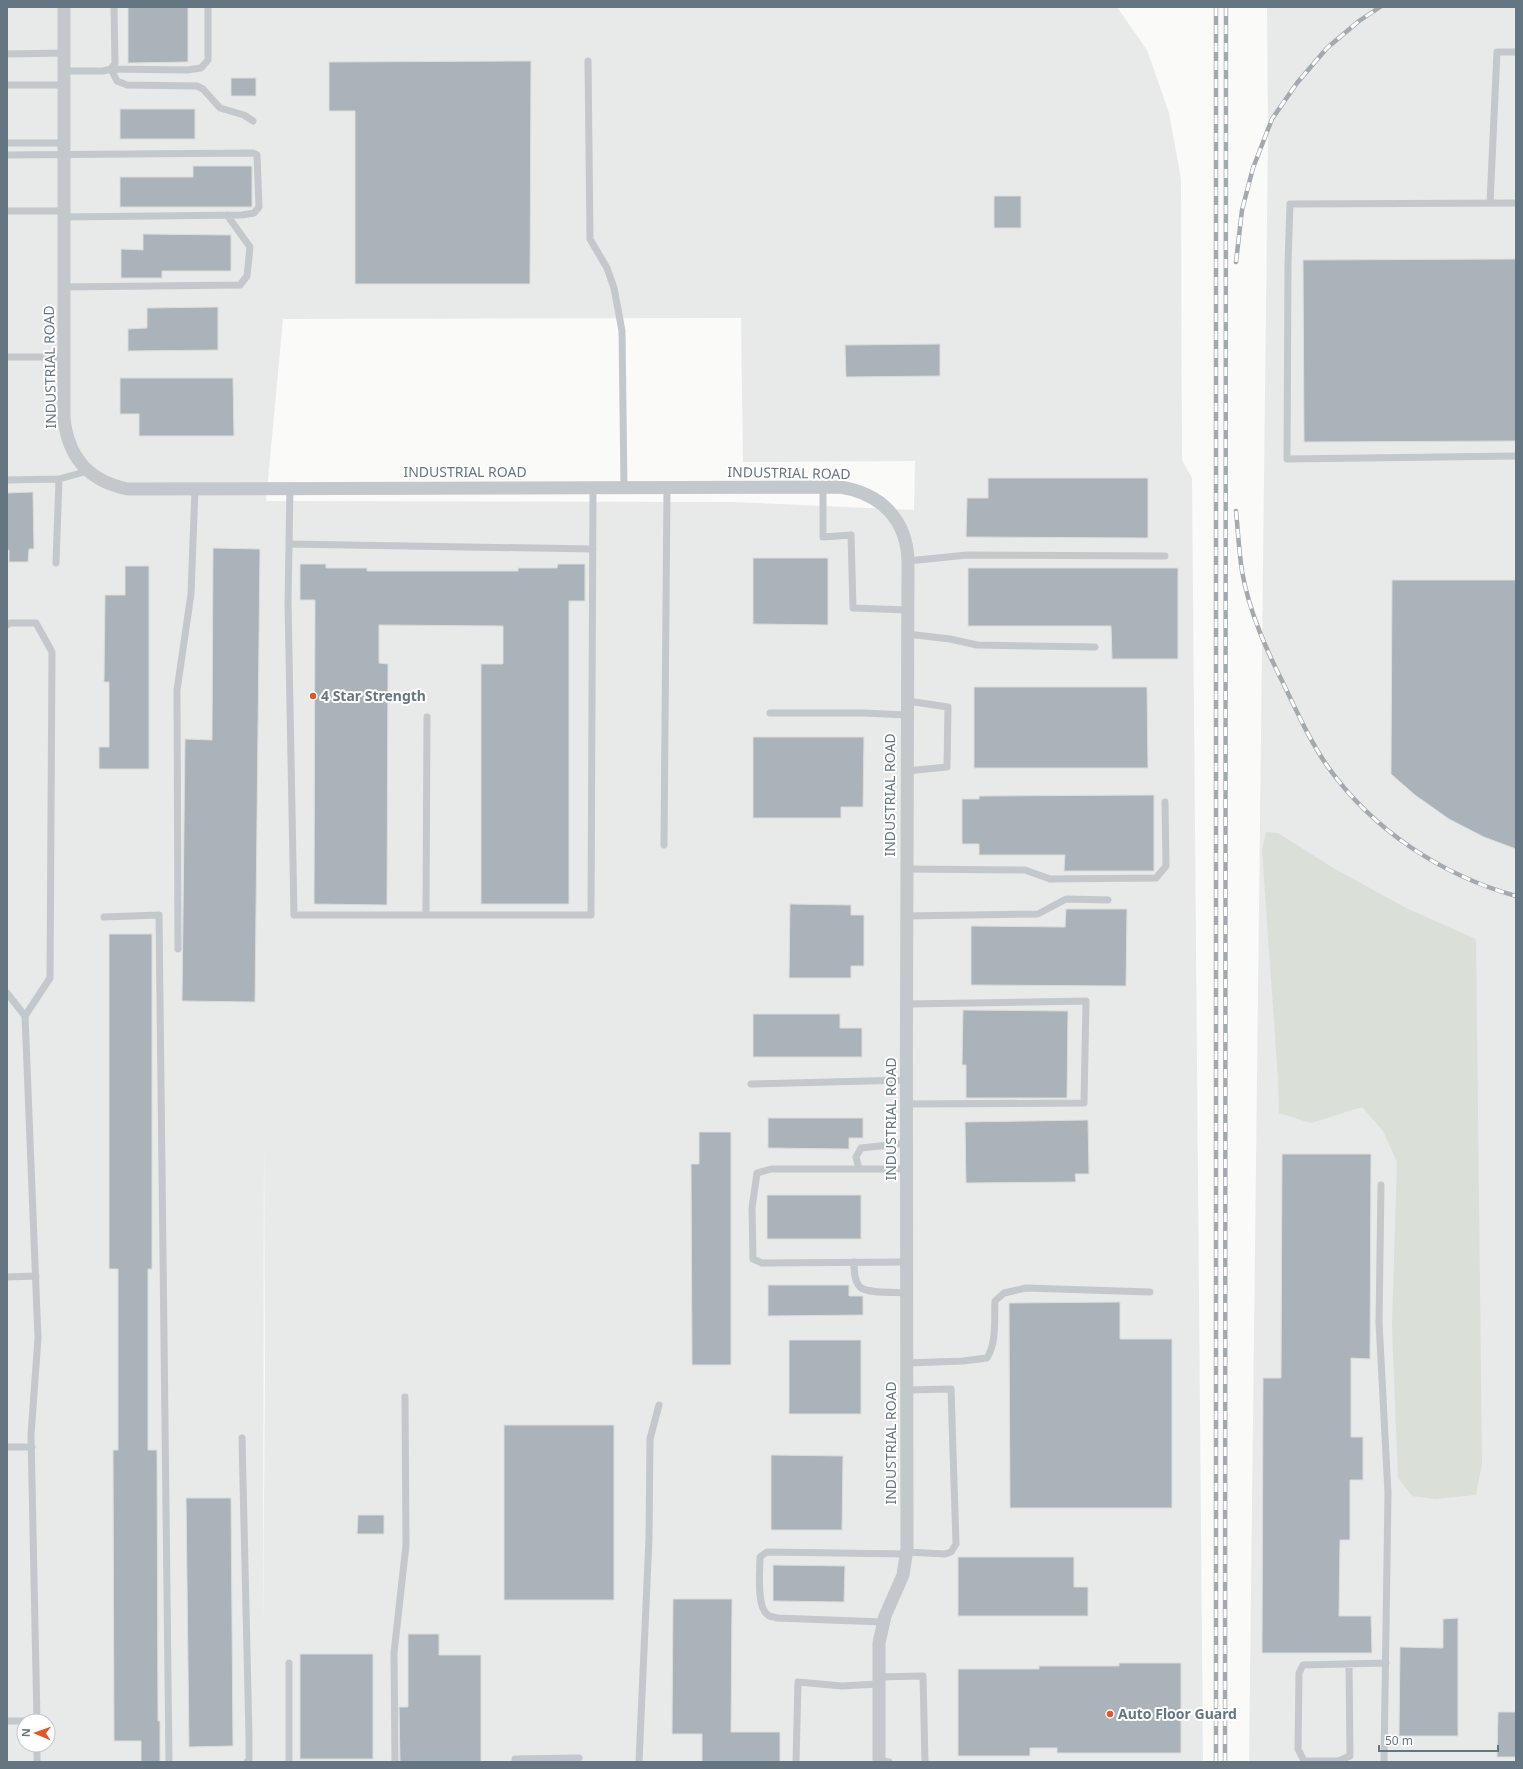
<svg xmlns="http://www.w3.org/2000/svg" width="1523" height="1769" viewBox="0 0 1523 1769" font-family="'Noto Sans',sans-serif">
<rect width="100%" height="100%" fill="#fafaf8"/>
<path fill="#e8e9e9" fill-rule="evenodd" d="M7 7H1117L1147 50 1169 113 1181 179 1182 460 1192 478 1203 1762H7ZM741 318 743 462 915 461 914 510 733 502 266 501 283 319ZM264 1133 265 1377 263 1627V1626ZM24 1721H48V1745H24Z
M1267 7H1516V1762H1249L1268 137Z"/>
<path fill="#dadfd7" d="M1266 832 1278 833 1335 869 1408 909 1476 939 1482 1464 1476 1495 1435 1499 1412 1496 1398 1478 1392 1326 1397 1162 1383 1131 1362 1107 1311 1123 1279 1113 1278 1079 1262 850Z"/>
<path fill="#aab3b9" stroke="#dcdcda" d="M128 7H188V62L128 63Z
M531 61 530 284H355V111H329V62Z
M231 78H256V96H231Z
M120 109H195V139H120Z
M193 166H252V207H120V177H193Z
M994 196H1021V228H994Z
M143 234 231 235V271H162V278H121V249L143 250Z
M1516 259V441L1304 442 1303 260Z
M218 307V350L128 351V329L147 328V308Z
M940 344V376L846 377 845 345Z
M120 378H233L234 436H139V414H120Z
M988 478H1148V538L966 537 967 498H988Z
M33 492 34 549H29L28 562H9V550H7V493Z
M213 548 260 549 255 1002 182 1001 185 739 212 740Z
M753 558H828V625L753 624Z
M300 564H326V568H367V571H518V568H557L558 564H585V601H569V904H481V664H503V626L379 625V663L388 664 387 905 314 904 315 600H300Z
M125 566H149V769H99V747H109V682H104L105 595H125Z
M968 568H1178V659H1112L1111 626H968Z
M1392 580H1516V849L1484 837 1449 819 1415 795 1391 774Z
M974 687H1147L1148 768H974Z
M753 737H864L863 807H841V818H753Z
M1154 795V871H1064L1065 855H979V844H962V799H979V796Z
M790 904 851 905V915H864V966H851V978H789Z
M1066 909H1127L1126 986 971 985V926L1065 927Z
M109 934H152V1269H148V1450H157L158 1721H160V1762H141V1741H114L113 1450H118V1269H109Z
M963 1010 1068 1011 1067 1098H966V1065H962Z
M753 1014H840V1028H862V1057H753Z
M768 1118H863V1138H849V1149L768 1148Z
M1088 1120 1089 1174H1075L1076 1182 966 1183 965 1122Z
M699 1132H731V1365H692L691 1164H699Z
M1282 1154H1371L1370 1359 1351 1358V1437H1363V1480H1350V1540H1340L1339 1616H1371L1372 1653H1262L1263 1378H1281Z
M767 1195H861V1239H767Z
M768 1285H849V1296H863V1315L768 1316Z
M1120 1302V1339H1172V1508H1010L1009 1303Z
M789 1340H861V1414H789Z
M504 1425H614V1600H504Z
M771 1455 843 1456 842 1530H771Z
M186 1498H231L233 1746 189 1747Z
M358 1515H384V1534H357Z
M958 1557H1074V1587H1088V1616H958Z
M773 1565 845 1566 844 1602 773 1601Z
M673 1599H732L731 1732H780V1762H702V1734H672Z
M1458 1618V1736H1399L1400 1647 1443 1648V1619Z
M408 1634H439V1655H481V1762H400L399 1707H408Z
M300 1654H373V1759H300Z
M1119 1663H1181V1753H1057V1748H1030V1756H958V1669H1039V1666H1119Z
M1498 1712H1516V1757H1497Z"/>
<g fill="none" stroke-linecap="round" stroke-linejoin="round">
<path stroke="#c3c8cc" stroke-width="7" d="M208 7V60L201 68 187 70 111 69 117 81 127 85 197 86 203 89 220 108 244 115 253 121
M7 54 65 53
M588 61 590 239 607 268 614 288 622 331 624 488
M64 71H103L111 69 115 63 114 7
M7 85H64
M7 143H63
M7 155 253 153 257 155 259 207 254 213 242 215 64 217
M1490 203 1497 52H1516
M1516 203 1290 204 1288 263 1287 459 1516 456
M7 211H64
M64 287 240 285 247 276 250 247 227 215
M7 357H64
M7 480 59 479 88 471
M823 487V537L851 535 853 608 908 610
M290 488 288 602 294 915H591L593 488
M289 544 593 549
M908 561 967 555 1165 556
M56 563 59 479
M7 625 10 623H36L52 652 50 978 25 1016
M907 634 950 639 977 645 1095 647
M770 713H863L907 715
M906 771 947 767 948 707 907 701
M664 845 667 488
M905 869 1025 870 1050 879 1156 878 1166 866 1165 802
M426 915 427 717
M906 916 1038 914 1066 899 1108 900
M104 917 159 915 169 1762
M178 949 177 690 191 594 195 489
M7 993 25 1016 38 1338 31 1435 37 1721
M751 1084 907 1080
M908 1104 1084 1103 1086 1001 908 1004
M859 1169 856 1157 861 1148 908 1143
M1381 1185 1379 1322 1388 1493 1384 1762
M854 1262C854 1270 854 1281 860 1287 868 1294 896 1292 907 1293
M907 1262 762 1263 753 1259 752 1208 757 1173 771 1169H907
M7 1277 36 1276
M907 1363 963 1361 987 1358C997 1342 994 1320 995 1301L1004 1293 1026 1288 1150 1292
M242 1438 249 1737V1760L247 1762
M7 1447H32
M907 1552 945 1554 951 1552 956 1544 951 1389 907 1390
M883 1622 777 1618C775 1617 770 1617 768 1615 756 1608 760 1570 760 1557L767 1552 907 1554
M1349 1664 1350 1756 1338 1761H1304L1298 1749 1299 1673 1303 1665 1386 1663
M878 1677 923 1676 925 1762
M7 1721H37
M37 1745V1762
M879 1760 889 1762
M289 1762V1663
M395 1762 394 1653 406 1545 405 1397
M515 1762V1759L579 1758
M639 1762 649 1538 650 1439 659 1405
M796 1762 798 1682 842 1686 878 1684"/>
<path stroke="#c3c8cc" stroke-width="13" d="M64 7V418C68 458 89 481 128 489L840 487C880 493 907 519 908 561 905 890 907 1220 907 1549L903 1575 885 1616 879 1643V1762"/>
<defs>
<path id="rail" d="M1216 7V1762
M1236 262 1242 210 1253 168 1272 119 1297 83 1327 48 1359 21 1380 7
M1236 511C1238 531 1239 552 1242 571 1249 612 1267 651 1285 687 1298 714 1311 743 1328 767 1373 830 1441 875 1516 896
M1225 1762 1226 7"/>
</defs>
<use href="#rail" stroke="#a2aab0" stroke-width="4.5"/>
<use href="#rail" stroke="#fff" stroke-width="3" stroke-dasharray="9" stroke-linecap="butt"/>
</g>
<g fill="#e4572e" stroke="#fff" stroke-width="1.5">
<circle cx="313" cy="696" r="4"/>
<circle cx="1110" cy="1714" r="4"/>
</g>
<g text-anchor="middle" stroke-width="4" stroke-linejoin="round" paint-order="stroke">
<g font-size="14" fill="#657683" stroke="#fff">
<text transform="translate(50 367) rotate(-91)" y="5">INDUSTRIAL ROAD</text>
<text x="465" y="477">INDUSTRIAL ROAD</text>
<text transform="translate(789 473) rotate(1)" y="5">INDUSTRIAL ROAD</text>
<text transform="translate(890 795) rotate(-90)" y="5">INDUSTRIAL ROAD</text>
<text transform="translate(891 1119) rotate(-90)" y="5">INDUSTRIAL ROAD</text>
<text transform="translate(891 1443) rotate(-90)" y="5">INDUSTRIAL ROAD</text>
</g>
<g font-size="14" font-weight="bold" fill="#657683" stroke="#fff" text-anchor="start">
<text x="321" y="701">4 Star Strength</text>
<text x="1118" y="1719">Auto Floor Guard</text>
</g>
</g>
<rect width="1523" height="1769" fill="none" stroke="#657683" stroke-width="16"/>
<g transform="translate(36 1733) rotate(272)"><circle r="19" fill="#ffffff" stroke="#c1c8cd"/>
<path d="M0-3L7 15L0 10L-7 15Z" fill="#e4572e"/>
<text y="-6" font-size="11" font-weight="bold" text-anchor="middle" fill="#657683">N</text>
</g>
<path d="M1379 1745v6h119v-6" fill="none" stroke="#657683" stroke-width="2"/>
<text x="1385" y="1745" font-size="12" fill="#657683" stroke="#ffffff" stroke-width="3" paint-order="stroke">50 m</text>
</svg>
